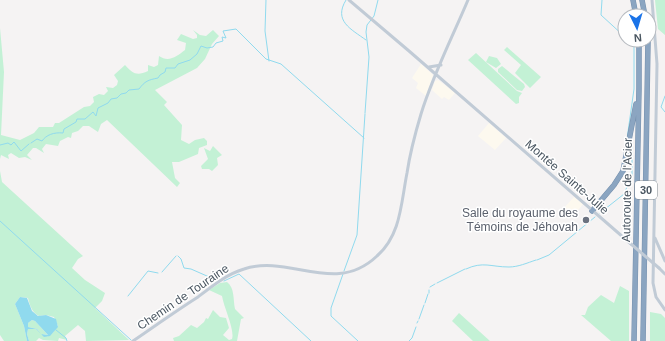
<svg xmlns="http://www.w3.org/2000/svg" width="665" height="341" viewBox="0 0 665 341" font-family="Arial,sans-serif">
<rect width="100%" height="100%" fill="#f5f3f3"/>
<path fill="#fdf9ef" d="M421 64 433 75 426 96 416 88 418 83 412 78Z
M438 80 455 93 449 100 444 97 442 99 432 90 435 81Z
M489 123 506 138 495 150 478 136Z
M574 197 583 204 572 218 563 209Z"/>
<path fill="#c3f1d5" d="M655 0H665V35L658 29Z
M0 28 4 72 1 135 20 140 34 133 39 127H53L55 123H59L84 107 90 106 94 102 93 97 99 94 104 95 108 91 106 87 113 88 117 85 118 81 114 75 125 65C133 74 137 76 148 71V65L154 67 158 65 159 56C169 63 177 56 185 50L186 43 177 40 181 34 193 39 197 38V35L193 30 200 35 206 36 213 30 219 36 212 44 205 59 197 68 155 90 167 102 164 105 182 125 181 140 189 144 195 140 204 138 207 141V145L199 148 198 154 179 162H172L175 178 180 183 177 187 107 120 101 124 98 132 89 126H83L78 131 72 133 71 138 68 137 60 141 58 146 46 144 42 149 44 153 36 148H33L27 155 32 160 25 157 19 158 11 153 8 155 9 159 1 155 0 159Z
M507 47 541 77 530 88 515 73 521 65 504 50Z
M476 53 517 91 522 93 519 97V103L516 104 468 60Z
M489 56 497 58 501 64 496 68 486 62Z
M502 66 524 84 525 87 522 91 517 90 498 72V69Z
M213 146 222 155 217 158 218 165 212 171 209 169H202L201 166 208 159 204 148 210 151Z
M0 171 2 182 83 256 78 259 72 268 85 280 105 293 102 301 95 308 129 340 86 341 85 331 78 325 65 336 67 340 59 338 58 341 43 340 39 338 36 341H29L27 334 28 329H36C48 340 49 338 58 326L54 317 46 315 39 316C32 312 30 306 28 298L20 297 15 304 24 326 27 341H4L0 335Z
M227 282C235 288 233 300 235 309L244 318 241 319 237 341H174L173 338 179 336 191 325 197 328 204 322 206 318 208 319 213 310 220 317 226 318 229 328 223 335 229 340 232 339C235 330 224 308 222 296L209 290 220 283Z
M620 286 629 291V341H611L581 315H585L588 307 601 295 614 303Z
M650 312 661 314 665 318V341H650Z
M459 313 490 341H473L452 321Z
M32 320 35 321 48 335 41 334 37 329 28 327V323Z"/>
<path fill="#90daee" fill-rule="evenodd" d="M20 297 27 298 32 311 38 316 46 315 56 319 58 327 50 336 44 337 36 329H28L27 334 29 341H27L24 326 15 304ZM32 320 35 321 48 335 41 334 37 329 28 327V323Z"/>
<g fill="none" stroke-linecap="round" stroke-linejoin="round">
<path stroke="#90daee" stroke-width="1" d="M266 0 265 31 269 61
M346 0C333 21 351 29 366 40
M602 0 601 15 625 37
M665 96 661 107 665 112
M365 113 369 57 366 32 367 25 374 16 378 0
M627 139 634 89V46L628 40
M31 143 37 139 42 141C46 135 54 132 63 133L64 129 76 122 77 119H85L93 112 96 116 98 108 108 103 111 99 117 98 121 94 126 93 129 90 139 89C145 81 148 80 158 78L160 75 165 72 166 68H175L178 64 190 60 197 54 201 46 207 48 213 47 216 43 223 41 222 37 226 38 223 31 236 29 266 59 281 64 364 138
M0 145 8 143 11 145 14 142 21 151 29 144
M600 213 624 194 632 175V142
M0 221 131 340
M178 256 181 259 184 268 191 269 216 280
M537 260 549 255 595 217
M466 269C483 261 491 267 509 267 518 267 527 263 536 260
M344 271 357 235 365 114
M162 272 176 256
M343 274 331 308V316L358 341
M224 281 239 274 311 341
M437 283 465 269
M430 287 435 284
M429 293V290
M128 296 148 271 158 273
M425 303 428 294
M419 319 424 305
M417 323 418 321
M56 330 66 338 67 341
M409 341 412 338 416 327"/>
<defs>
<path id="highway" d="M633 0 636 16
M642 0 645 16
M592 211 614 185 623 171 636 104
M634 341 639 88V40
M643 341 648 40"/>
</defs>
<use href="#highway" stroke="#7690ad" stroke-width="5.5"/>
<path stroke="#c1cbd6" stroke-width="3" d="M349 0 409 51
M652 0 657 64 653 283 656 297 665 310
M409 51 631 244
M429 67 441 65
M655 238 665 261
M659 268 665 274
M133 341C155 326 176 311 198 297 212 286 227 274 244 269 290 254 335 296 377 256 401 235 401 203 407 173 410 153 415 134 421 114 433 75 452 38 468 0"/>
<use href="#highway" stroke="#8ba5c1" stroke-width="4.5"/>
<path stroke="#c1cbd6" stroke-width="3" d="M631 244 659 268"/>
</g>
<circle fill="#6b7280" stroke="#fff" stroke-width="1.5" cx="586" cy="220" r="4"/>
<g text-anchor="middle" stroke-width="3" stroke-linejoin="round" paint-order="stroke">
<rect fill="#fff" stroke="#808990" stroke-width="1" x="635" y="181" width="22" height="18" rx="3"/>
<g font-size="11" font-weight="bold" fill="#4a5661">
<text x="646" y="194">30</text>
</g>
<g font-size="12" fill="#4a5661" stroke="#fff">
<text transform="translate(567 177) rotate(41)" y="4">Montée Sainte-Julie</text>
<text transform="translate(627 190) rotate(-89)" y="4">Autoroute de l'Acier</text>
<text transform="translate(183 297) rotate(-34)" y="4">Chemin de Touraine</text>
</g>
<g font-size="12" fill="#5b616d" stroke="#fff" text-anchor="end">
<text x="578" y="217">Salle du royaume des<tspan x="578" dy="14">Témoins de Jéhovah</tspan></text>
</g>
</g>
<g transform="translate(637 28) rotate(175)"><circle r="19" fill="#ffffff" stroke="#b7bbc0"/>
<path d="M0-3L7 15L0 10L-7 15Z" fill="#1a73e8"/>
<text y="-6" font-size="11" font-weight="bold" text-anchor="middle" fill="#4a5661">N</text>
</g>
</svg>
